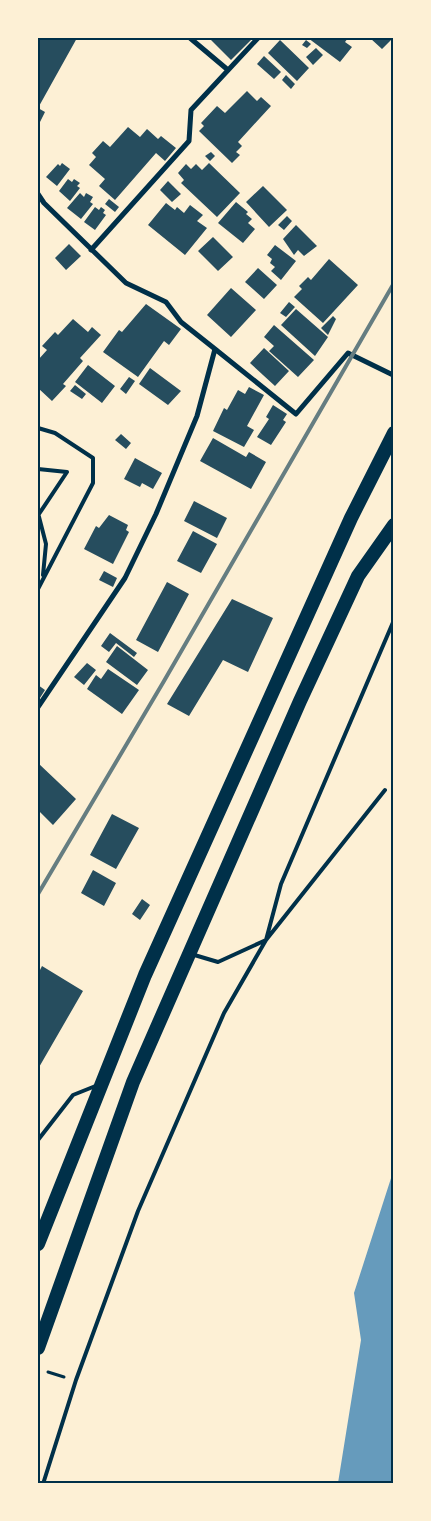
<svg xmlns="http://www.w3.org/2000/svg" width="431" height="1521" viewBox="0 0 431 1521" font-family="Lato,sans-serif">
<rect width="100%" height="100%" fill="#fdf0d5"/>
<path fill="#669bbc" d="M393 1172V1483H338L361 1340 354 1293Z"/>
<path fill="#264d5e" d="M38 38H77L38 108 45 112 38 126Z
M211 38H253L231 60 210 39Z
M308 38H348L345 42 352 47 340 62Z
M370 38H388L391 40 382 49Z
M280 40 309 68 297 81 268 53Z
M306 40 311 44 307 48 302 45Z
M316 48 323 55 313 65 306 57Z
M264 56 281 72 274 79 257 64Z
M286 75 295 84 291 89 282 80Z
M247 91 257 101 261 97 271 106 238 142 242 146 236 152 240 155 232 163 199 131 204 126 201 123 217 106 225 113Z
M128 127 140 137 147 129 158 139 161 136 176 148 165 161 156 153 115 200 99 186 105 179 89 165 96 157 92 153 103 141 110 147Z
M211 152 215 156 210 161 205 156Z
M62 163 70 169 57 186 46 177 58 164 60 166Z
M209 163 240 193 217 217 181 183 184 180 178 173 186 164 191 169 196 164 202 170Z
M68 179 72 182 74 179 80 183 77 186 80 188 70 201 59 191Z
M168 181 181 194 172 202 160 190Z
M263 186 287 210 269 227 246 202Z
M80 193 84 197 86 193 93 197 90 202 93 204 81 219 67 208Z
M109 199 119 207 115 212 105 204Z
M236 202 248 212 246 214 252 219 248 223 255 229 243 243 218 223Z
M166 203 175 210 177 207 184 213 190 205 203 215 197 221 207 228 185 255 148 225Z
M95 207 99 210 101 207 105 210 103 213 106 215 95 230 84 222Z
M287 216 292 221 284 230 278 225Z
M296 225 317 246 304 256 298 250 294 255 283 239Z
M213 237 233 257 218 271 198 251Z
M69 244 81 256 66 270 55 258Z
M275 245 296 261 281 280 271 271 275 267 270 263 272 259 267 255Z
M329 259 358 285 323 323 294 297 302 289 299 286 308 277 311 280Z
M258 268 277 285 264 299 245 282Z
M231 288 256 310 231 337 207 315Z
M289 302 295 307 286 317 280 313Z
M146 304 181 329 169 345 164 341 138 377 103 352 119 330 122 332Z
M296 309 328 337 315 356 281 325Z
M333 316 336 319 328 335 321 328Z
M73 319 88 332 92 327 101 335 80 358 83 361 63 384 66 386 52 401 38 388V360L47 350 42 346 55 332 58 335Z
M274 325 314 360 298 377 269 351 274 346 264 337Z
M264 348 289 371 275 386 250 363Z
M88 365 115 386 102 403 75 382Z
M150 368 181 391 168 405 139 384Z
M129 377 135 381 126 394 120 389Z
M75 385 86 394 82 399 70 391Z
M249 387 264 395 247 426 254 430 244 447 213 431 224 408 227 410 238 390 245 394Z
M273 405 287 414 283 420 286 422 271 445 257 437 269 419 266 417Z
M121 434 131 443 126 449 115 440Z
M213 438 246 457 249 452 266 462 251 489 200 461Z
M135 458 162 473 153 489 142 483 140 487 124 479Z
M194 501 227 518 217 538 184 521Z
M109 515 128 525 126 530 129 532 113 564 84 549 96 526 99 528Z
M193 531 217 544 201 573 177 561Z
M104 571 117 578 113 587 99 580Z
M167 582 189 594 158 652 136 640Z
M232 599 273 618 248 672 223 660 189 716 167 704Z
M110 633 137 653 134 657 116 643 109 652 101 646Z
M117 646 148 670 137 685 106 662Z
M87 663 96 670 84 685 74 677Z
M108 669 139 690 122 714 87 689 96 675 101 679Z
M38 685 45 690 38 701Z
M38 763 76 799 53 825 38 810Z
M112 814 139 828 116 869 90 855Z
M93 870 116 883 104 906 81 893Z
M142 899 150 905 140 920 132 914Z
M42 966 83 991 38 1069V974Z"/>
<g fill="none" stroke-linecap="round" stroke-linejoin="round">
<path stroke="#003049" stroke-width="3" d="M48 1372 64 1377"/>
<path stroke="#003049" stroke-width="4" d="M38 428 55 433 93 458V483L38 589
M38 469 67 472 39 514
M38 513 46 544 43 575
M191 954 218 962 266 940 281 884 394 620
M38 1140 73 1095 98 1085
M43 1484 76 1380 138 1211 224 1013 266 940 385 790"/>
<path stroke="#003049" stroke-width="5" d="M190 38 228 70
M38 194 44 203 126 283 166 302 181 322 215 349 197 416 156 514 125 578 38 707
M91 250 189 141 191 110 258 38
M215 349 296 414 348 353 393 375"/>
<path stroke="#003049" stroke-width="14" d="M38 1244 145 975 351 518 394 433
M38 1348 133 1082 300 701 358 576 394 525"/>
<path stroke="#657d81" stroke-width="4" d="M38 894 164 681 394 283"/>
</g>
<rect width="431" height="1521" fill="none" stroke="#fdf0d5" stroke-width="78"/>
<rect x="39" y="39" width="353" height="1443" fill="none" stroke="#003049" stroke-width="2"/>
</svg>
